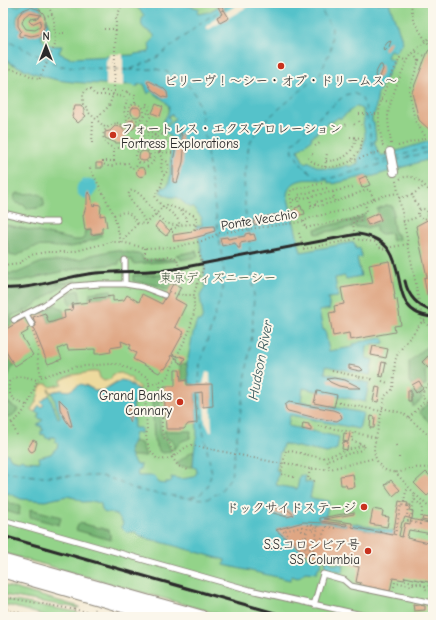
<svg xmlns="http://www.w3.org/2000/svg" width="436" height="620" viewBox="0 0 436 620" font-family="'Comic Neue','Klee One',sans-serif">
<rect width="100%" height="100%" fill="#fbf7ec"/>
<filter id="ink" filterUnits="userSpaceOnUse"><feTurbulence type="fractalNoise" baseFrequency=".025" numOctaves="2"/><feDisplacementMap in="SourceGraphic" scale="8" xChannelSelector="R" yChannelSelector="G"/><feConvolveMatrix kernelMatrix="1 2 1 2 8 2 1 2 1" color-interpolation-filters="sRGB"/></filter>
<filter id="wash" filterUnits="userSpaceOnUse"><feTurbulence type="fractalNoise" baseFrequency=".012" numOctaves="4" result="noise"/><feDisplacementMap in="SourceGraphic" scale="16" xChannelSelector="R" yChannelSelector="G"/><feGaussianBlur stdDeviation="0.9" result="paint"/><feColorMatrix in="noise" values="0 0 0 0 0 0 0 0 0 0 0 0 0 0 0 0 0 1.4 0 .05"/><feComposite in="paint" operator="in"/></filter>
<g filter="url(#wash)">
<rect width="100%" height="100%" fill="#f3e7cd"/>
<path fill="#93d389" stroke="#5f7f5a" d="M3 3H433V617H229L3 553Z
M3 585 80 607 77 608 3 595Z
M3 599 77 612V613L89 617H50L3 604Z"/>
<path fill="#76b575" stroke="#507050" d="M19 193C29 196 45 187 44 206L38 208 27 209 24 205 16 203 14 200 15 194Z
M386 205 392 206 394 215 392 216 395 234H398L399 239 392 241 391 233 382 234 376 231V225L367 228 355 227 354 223 362 221 361 216 364 215 368 225 381 220 378 213 377 209Z
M360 218V219L352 222 353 227 316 234 315 229Z
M3 224 74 240H81L84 238 85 230 91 229 92 235 101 234 102 235 99 238C95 240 91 240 87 242 81 244 76 247 69 247 58 248 47 245 35 247 27 249 16 259 10 255L7 241 3 234Z
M115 250 142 255 143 260 174 259 177 261 133 264V260H119V264L79 268 20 281H3V274L17 273 42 262 81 259 92 255Z
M196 251 198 257 181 260 179 256 176 255Z
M177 272 180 281 178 286 173 284 169 290 156 285 133 281V275H160Z
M76 280 65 284 29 309 11 316 12 324 3 330V290L24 289Z
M79 290 81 303 70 305 68 293Z
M111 290 113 296 89 299 90 293Z
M56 305 64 311 65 318 49 323 45 313 42 314 43 310Z
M432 342 433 355 430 358 428 356 422 362 428 368 425 371 426 384 423 387 419 381 412 385 411 383 409 382V362Z
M3 348 15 366C9 370 11 371 8 376 0 390 3 402 18 409 14 415 11 418 3 417Z
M180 363 187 364 189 380 181 381Z
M422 390 421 395 422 399 413 407 412 392 416 393Z
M158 391 161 436 167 442 171 451 164 453 160 452 154 440 152 395Z
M427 404 433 406V426L419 412Z
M164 431H191L190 438 182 441 173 450 174 444 173 441 167 439Z
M133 441 141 443 146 456H130L129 446Z
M191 452H194L193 467 179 466 177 463Z
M3 498H5L9 503 16 504 20 507 19 515 3 510Z
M30 509 61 517 59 525 30 517Z
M79 523 109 530 111 540 76 530Z"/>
<path fill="#eeda9e" stroke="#8c8264" d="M98 371 100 378 104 381 111 379 113 374 121 373 132 379V382L139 386V390L126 381C123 381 119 381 116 382 102 390 102 396 86 385 81 387 75 390 70 391 63 392 58 388 51 393L49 389H48L50 394 41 402 44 405 41 407 40 406 35 412 31 410 37 400 40 387 43 384H47L51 387 62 384 61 380 72 375Z"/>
<path fill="#54c2ca" stroke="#40767a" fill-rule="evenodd" d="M7 3H12L14 6C18 6 21 6 23 3H38L43 13C32 2 12 10 18 26 24 43 48 35 46 18L48 23 50 34H41C42 46 52 46 62 46L59 53 70 58 133 55 135 54 149 52 150 50 149 44C167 28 132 36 144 15L137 7V3H181L200 9 197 12 198 14 209 12 224 3H389L403 42 396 52 390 50 387 57 394 61 378 93 375 112 372 116V122L374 123 376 141H374L378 152 381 156 433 140V158L374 176 367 177 366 176 333 184 332 182 328 183V180C311 180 292 175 287 194L301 252 354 242 356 249 360 248 362 257 357 258 361 276 346 279 345 276 335 278 338 297 328 298 330 309 319 311 323 330H325L329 351 353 347V344L358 343 359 342 383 338 384 343 367 346 366 358 373 360 370 375 326 366 325 373 369 383 365 402 303 388 301 401 363 413 359 429 290 415 288 426 339 437 337 449 327 453 283 444 281 452H280L276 470 279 471 276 485 297 489 300 475 305 476V482L313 483 310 498 329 501 325 520 347 523 346 526C318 522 303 521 276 530L288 540 306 553 305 555H303L310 559 311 556 314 558 315 557 322 560 321 566 318 568 317 573 305 572 298 578 291 576 290 580 224 565 225 560 139 536 136 532H126L121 527 123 523C121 520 119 516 116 515 108 511 102 517 101 504 94 500 90 502 82 502L75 498 67 496 45 501 21 499 8 493 5 494V498H3V454L5 453 8 454 11 459 19 461 21 459 25 461 39 462 40 461 39 457 51 454 53 451 57 448 58 443 54 441 56 439 54 437H50L51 439 46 438 44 434 41 435V431L44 430 41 428 42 426H38V424L43 420 38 418 39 413 35 412 39 405 41 407 44 405 41 402 49 395 58 418 60 417 52 392 61 390 69 391 81 384 97 391H102L121 380 126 381 139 391 140 402H133L134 428H141V434L137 432 135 433C134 436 134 440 132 443 126 453 131 455 136 465H141L140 469 137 471 138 476H154L159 483 165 484 166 482H170L172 480 171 477 181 479 194 477 197 472 196 468 193 467 194 452 197 434 195 385 189 383 187 364 192 338 196 323 197 324 198 321H201L203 315 200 296 205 287V276L204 275 205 265 196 226 202 225 201 220 202 218 192 206 190 208 177 197H170L160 192 163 187 165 188 169 183V181L170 179 171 138 164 130 175 118 171 114 168 117 171 120 166 124 163 122 168 113 169 107 165 101 151 91 148 94 144 84 137 85 138 87H135L133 85C108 84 82 84 57 80 41 76 25 70 10 63L8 60H3V15L6 12 3 10V7ZM356 106 363 110 364 122 363 123C365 131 366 138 363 146 361 153 358 156 358 164L349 167 348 165C334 170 320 171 308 161L307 163 303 161 298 150 312 139 311 137 317 133V131L331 121 332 122 339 117 340 119Z
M352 523 394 532 393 535 352 527Z
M326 560 331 561V563L336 565 337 563 344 565 343 572 325 567Z"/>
<path fill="#f3e7cd" d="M240 3H254L208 30 206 27 214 19Z
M110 54H123V87L106 86V61Z
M206 372 210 373 212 431 211 432H210L205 422 203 384Z"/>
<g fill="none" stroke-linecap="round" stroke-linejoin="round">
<path stroke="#54c2ca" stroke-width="19" d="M86 189 88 188"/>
<path stroke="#37585b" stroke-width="1" stroke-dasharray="5 4" stroke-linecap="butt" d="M223 9 233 3
M3 39 60 66 128 70
M131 69 155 59 208 18 220 11
M129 70 156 69 175 74 193 90 201 110 224 272 223 289 200 364 199 385
M395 157 433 146
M388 158 379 161 375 159 365 105 361 97 353 93 345 95 324 113 303 132 292 145 293 152 303 167 316 177 331 178 389 162
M396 160 433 151
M248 233 245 208 244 176 249 145 260 125 320 74 331 49 332 28 320 8 314 3
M3 471 34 476H101L112 479 134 489 153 493 188 498 207 499 220 492 231 477 252 335 254 297 249 240
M191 497 199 495 206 489 212 473 202 426 199 392"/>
</g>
<g id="blocks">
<path fill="#dfa683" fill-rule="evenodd" d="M216 3H224L221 5 229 18 220 23 217 17 222 14Z
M31 7 40 10 43 13 45 17V26L40 34 36 35 31 36 24 34 23 37 19 36V33L21 31 18 26V17L23 10ZM29 13 41 15 35 19 36 18 30 19 29 21 32 24 41 20 40 27 35 30 26 29 22 23 24 17Z
M391 41 389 47 385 51 383 48 388 42Z
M433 47V133L419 120 412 92 428 51Z
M380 65H382L383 69 380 77 376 79 375 74Z
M149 81 163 88 167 92 168 98 163 97 151 89 147 82Z
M156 104 163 107 160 116 152 113Z
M75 105H81L84 109V114L86 116 78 123 72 117Z
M131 112a5 5 0 1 1 10 0a5 5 0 1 1-10 0Z
M126.5 125a4.5 4.5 0 1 1 9 0a4.5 4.5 0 1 1-9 0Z
M115 126 121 127 126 133 125 139 121 143H116L105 138V132L110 131Z
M181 132 184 150 183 162 177 183 173 182V161L177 142Z
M126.5 143a4.5 4.5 0 1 1 9 0a4.5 4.5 0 1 1-9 0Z
M139 156a5 5 0 1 1 10 0a5 5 0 1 1-10 0Z
M96 163H102V168H96Z
M136.5 172a4.5 4.5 0 1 1 9 0a4.5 4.5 0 1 1-9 0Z
M366 176 370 185 362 188 359 179Z
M88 192 91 195 93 207 96 204 100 205 101 207 100 216 105 215 107 227 102 228V233L91 235V229L85 230 83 216 87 204V195Z
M301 206 302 210H304L305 214 276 220V222L254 225 253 222 255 221 254 219 296 211 295 208Z
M378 213 381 220 368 225 365 219Z
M433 217V294L427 295 424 278 427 277 416 226Z
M159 221 170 231 166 236 155 227Z
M214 226 215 231 205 234V235L185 240 174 241 173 235 192 232 191 231 203 227Z
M250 233V235L254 234 256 240 240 243V248H238L235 243 222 246 220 238 227 237 228 239 245 236V234Z
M389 261 395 295H394L395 300 397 299 401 325 394 326 395 332 350 340 349 333 333 336 329 313 335 312 334 306 344 304 341 288 373 283 369 265Z
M173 284 181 287 175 299 186 305 175 327 184 332 172 354 179 357 180 356 185 358 182 364 177 361 178 359 171 355 170 357 172 358 165 369 163 368 159 373 133 359 136 353 129 349 131 345 121 341 122 346 110 348 111 352 99 354H95V349L68 350 67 345 58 349 62 359 48 364 33 327 36 326 33 317 45 313 49 323 65 318 64 311 73 310 72 304 90 302 89 299 113 296V301L124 300 127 295 139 302 142 294 162 304Z
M25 318 31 327 27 329 28 331 21 335 33 355 15 366 3 347V331Z
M373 346 388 349 386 358 371 355Z
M428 356 433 361V363L428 368 422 362Z
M382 362 386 363 383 377 379 376Z
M349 365 360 367 363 370 360 371 351 369 349 368Z
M175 370H180L181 381 187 380V385L212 384 213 406 203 407 202 392 195 393 197 423 188 424 184 429H166L164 386H175Z
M334 378 345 380 361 388H349L339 386 330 382 327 379Z
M419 381 423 388 416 393 412 385Z
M376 387 380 388 378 402 373 401Z
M408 390H411V401H408Z
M317 391 337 395 334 407 314 403Z
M59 399 67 407 72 426H70L65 419 60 409Z
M289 402 333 410 338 412 341 415 342 418 337 421 329 420 316 418 288 411 286 409 285 405Z
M128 405 132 412 130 423 126 412Z
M371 416 375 417 374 428H370Z
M303 423 309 424V426L311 427V431L302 429Z
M344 433 350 434 348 442 343 441Z
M33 440 37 442 35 450 32 452 30 451 28 448Z
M343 442 348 443 347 450 342 449Z
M426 472 433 479V491L427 496 414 483Z
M353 474 355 487 347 488 346 485H341L340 476Z
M391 480 400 490 393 496 385 485Z
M399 501 408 503 407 505H411L409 510 413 511 412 519 405 517 403 522H402L399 536 402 537 405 523 410 524 411 519 433 524 432 534 409 530 407 538 433 544V583L405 577 404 580 393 578 390 591 360 585 361 583 356 582 359 567 325 559 306 553 288 540 276 530 303 522 325 523 346 526 347 524 320 521V518L354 512V514L324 519 352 523V527L393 535Z
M271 507 288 510 294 515 287 517 270 512 266 508Z
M373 509 383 511 382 516 389 517 387 527 370 524Z
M423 517 433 519V522L422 520Z
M413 604 425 606V610L414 611Z"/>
</g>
</g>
<g filter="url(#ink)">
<use href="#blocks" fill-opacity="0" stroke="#8f897c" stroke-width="1"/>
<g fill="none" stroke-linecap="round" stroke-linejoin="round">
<defs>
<path id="service" d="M3 213 42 222H57
M125 284V260
M26 314 32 325
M14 320 44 305 67 289 73 286 100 284H125L143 287 164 295
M3 520 250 590 371 617
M314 605 323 574 344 580 351 586 433 603V613"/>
<path id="pedestrian" d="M390 152 394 172"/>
<path id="tertiary" d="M3 561 201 617
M3 571 163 617"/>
</defs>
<use href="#service" stroke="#8f897c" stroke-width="7"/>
<use href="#pedestrian" stroke="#8f897c" stroke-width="10"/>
<use href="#tertiary" stroke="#8f897c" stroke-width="15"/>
<path stroke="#8f897c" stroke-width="2" stroke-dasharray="1 3" stroke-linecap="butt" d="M218 3 224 13
M411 3 413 20 426 41 432 47
M44 17 52 14
M104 29H115
M55 33H66
M416 52 425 56
M413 54 419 61 409 90 415 121 426 137
M419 61 423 63
M3 66 24 73 39 80 55 45 54 19 47 3
M114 87 116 19 121 7 120 3
M91 89 94 94 97 95H113L124 97 127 101 124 111 127 120
M127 92 129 94 135 95V104
M382 100 390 102
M128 112a8 8 0 1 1 16 0a8 8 0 1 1-16 0Z
M359 114H379
M98 117 109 106 114 92
M359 121 361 125
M117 123C123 124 131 131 129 138 128 141 125 144 123 147 104 153 93 129 117 123Z
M136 124 140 123 149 111
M354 124 355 125
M342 127 347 124
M350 137 363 138 360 149 351 161 382 151
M127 140 139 151
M92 143 93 122
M391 144C390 134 388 125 388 115 389 104 401 72 407 62 412 51 424 43 433 35
M315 146 320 143
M383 146C381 136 378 124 379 114 380 95 392 75 400 58L407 61
M398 146 433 136
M114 148V161H103V164L108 166H114
M136 156a7 7 0 1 1 14 0a7 7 0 1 1-14 0Z
M164 149 157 144 159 139 155 135 152 138 148 136V132L150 131 155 135 159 130 164 134
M159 152 174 153
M312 154 314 155
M308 158C320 171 336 168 351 161
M163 159 168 162C169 168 168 171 164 175
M114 161 115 164 129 163 130 167 132 168 136 167 139 162
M326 161C343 161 353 154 356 138
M147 167C156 162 157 154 151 146 153 140 159 136 164 134L168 142 166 147 159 152
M325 167 327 153
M90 168 114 215 121 242 138 223
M433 172V173
M400 179C414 171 424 185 433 195
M396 181 422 317 421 323 398 353 395 361 393 389 385 396 374 447C374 462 383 474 399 472 402 472 405 470 408 469 416 467 425 468 433 468
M327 188 298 195 299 199 354 187
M333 192 335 202
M412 195 424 186
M310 197 311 205 316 204V202L334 198
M399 198 412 195 420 210
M293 200 299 199 300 207
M310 208 335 202 369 189 374 199
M418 214a5 5 0 1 1 10 0a5 5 0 1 1-10 0Z
M180 211 187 218V224
M293 211 290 195 291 190 324 183
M428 214 433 211
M114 215C129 210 128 212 138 223L146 224C142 213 132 205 128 195L130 191 133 190C150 197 155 227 179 225 180 213 158 209 155 195L161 186 164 175 161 169 162 158 155 147 144 139 143 137 148 120 151 116 149 110 145 105 147 104 150 106
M304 221 305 228 350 219 367 211 365 204
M403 222 418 217
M146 224 163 207 167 205C176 209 188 211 195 216L197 221 194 230
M171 229 178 227 179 225 195 224
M171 229V232H175
M299 233 304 249 355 239 375 242 382 249 408 244
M355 239 353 222 361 220 360 215
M3 244 5 265
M145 248V258L168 257 177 258 180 272 198 285
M3 265 20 263 30 255 46 252H72L111 242H121L145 248 175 247 207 240 219 233 301 222 313 217 345 210 383 196 397 193
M170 292 180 295H194
M432 294 433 299
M424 322 433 330
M421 323 433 313
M33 332 39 349 37 354 41 377
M177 356 189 332 194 313V293L203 269 201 259 198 251
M332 371 375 380
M382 381 388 383
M160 382 162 418H166
M433 384C424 385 420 393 425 401L433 404
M149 385 145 395 147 430 146 438 150 450 157 459C177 461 177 450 191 445L283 464 286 463 310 469H330L375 458
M149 385C172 379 167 376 176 358
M335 402 381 411
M26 405C13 400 8 398 9 382 19 373 25 377 37 380
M382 408 403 413 433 439
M162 418C162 427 160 437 169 442L174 457
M409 418 425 401
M12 423 17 435
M3 424C19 423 25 410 31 397 35 389 34 382 41 377L74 367 109 364H119L147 377 149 380V385
M318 426 353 432
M364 445 351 440 353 432 376 438
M396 445 397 448
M172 457 178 466 188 470
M399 457V459
M310 469 308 479 317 482
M395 472 415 494 414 499 423 507 420 524 408 521 407 524
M294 477 281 474 286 450 322 458 364 445 365 449 327 460 330 469
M415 494 433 511
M404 502 406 491 409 488
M408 506 407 516 411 517 414 499
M380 532 381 529
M306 538 303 548 307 549 308 543 311 544 310 549 313 550 318 527H314V531H311L312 525H308L306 538 301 537 299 543 289 537 283 531 302 527V531L307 532
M315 539 321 540 326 527 335 528
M323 568 325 559
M405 577 404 580 422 584 423 581
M413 583 425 586V589L433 591
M425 586 426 585 433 586
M394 587 395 582 413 586V582
M3 597 94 613 95 609
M3 608 34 617"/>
<use href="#service" stroke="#fff" stroke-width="5"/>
<use href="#pedestrian" stroke="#fff" stroke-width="8"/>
<use href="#tertiary" stroke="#fff" stroke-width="13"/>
<path stroke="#2b2b2b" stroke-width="3" d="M405 281C408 296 418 307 433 311
M3 288C32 290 60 278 88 274 117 270 146 273 175 269L358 234C422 242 377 313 433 317
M3 536 289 617"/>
<path stroke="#8f897c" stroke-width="2" stroke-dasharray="1 3" stroke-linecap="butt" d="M91 89H87L83 94V104L88 109V112L107 129
M102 91H126L127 92
M395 535 401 505 408 506"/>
</g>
</g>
<g fill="#c8321e" stroke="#fbf7ec" stroke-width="1.5">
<circle cx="281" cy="66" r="4"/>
<circle cx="113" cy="135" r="4"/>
<circle cx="180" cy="402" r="4"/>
<circle cx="364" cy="507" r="4"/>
<circle cx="368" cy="551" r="4"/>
</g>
<g text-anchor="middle" stroke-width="4" stroke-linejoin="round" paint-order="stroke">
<g font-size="13" fill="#2b2b2b" stroke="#fbf7ec" text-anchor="end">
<text x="281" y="85" text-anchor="middle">ビリーヴ！～シー・オブ・ドリームス～</text>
<text x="121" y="133" text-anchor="start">フォートレス・エクスプロレーション<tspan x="121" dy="15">Fortress Explorations</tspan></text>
<text x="172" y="400">Grand Banks<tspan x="172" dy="15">Cannary</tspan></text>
<text x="356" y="512">ドックサイドステージ</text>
<text x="360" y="549">S.S.コロンビア号<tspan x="360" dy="15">SS Columbia</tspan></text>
</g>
<g font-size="13" fill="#2b2b2b" stroke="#fbf7ec">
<text transform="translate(259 219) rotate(-9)" y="5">Ponte Vecchio</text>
</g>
<g font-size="13" fill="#4a5d47" stroke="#fbf7ec">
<text x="218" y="282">東京ディズニーシー</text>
</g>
<g font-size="14" font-style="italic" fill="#37585b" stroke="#fbf7ec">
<text transform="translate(260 360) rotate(-79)" y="5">Hudson River</text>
</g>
</g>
<rect width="436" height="620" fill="none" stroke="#fbf7ec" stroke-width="16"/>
<g transform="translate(46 46)" stroke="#fbf7ec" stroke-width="3" paint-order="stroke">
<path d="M0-3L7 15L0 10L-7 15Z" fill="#2b2b2b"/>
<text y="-6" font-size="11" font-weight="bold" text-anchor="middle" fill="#2b2b2b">N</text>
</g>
</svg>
